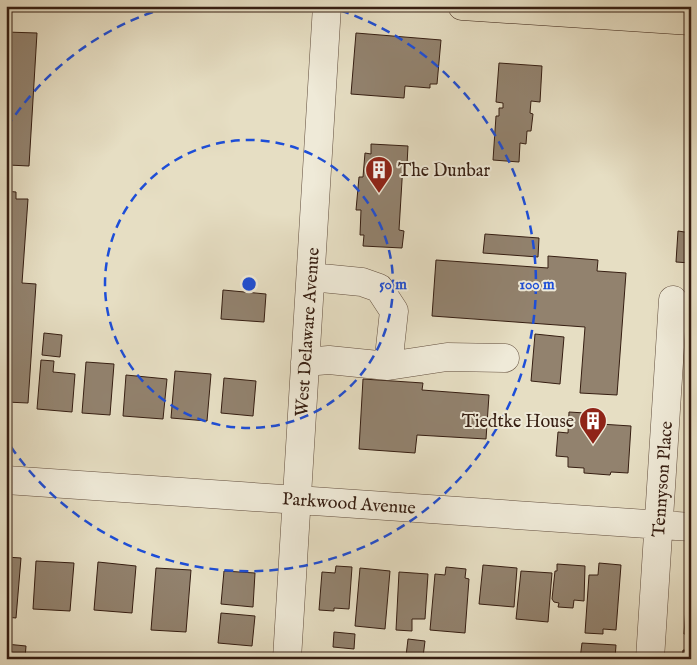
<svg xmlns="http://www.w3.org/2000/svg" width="697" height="665" viewBox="0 0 697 665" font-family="'IM FELL English',serif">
<rect width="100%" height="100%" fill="#e6dec3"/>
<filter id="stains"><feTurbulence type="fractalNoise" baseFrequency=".004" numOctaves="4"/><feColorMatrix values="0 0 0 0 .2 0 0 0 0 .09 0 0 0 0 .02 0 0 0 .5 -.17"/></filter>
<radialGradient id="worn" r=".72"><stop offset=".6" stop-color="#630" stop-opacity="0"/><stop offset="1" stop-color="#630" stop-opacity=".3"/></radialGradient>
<path fill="#92826e" stroke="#361e12" d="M6 32 37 33 29 166 8 165 6 191 16 192V199H28L22 283 36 284 28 403 6 402Z
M356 33 441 40 437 84H430V88L405 86 404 98 351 94Z
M499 63 542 66 540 102 531 101 530 113 533 114 531 131H527L526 144 520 143 519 162 493 160 496 116H499V108H503V103L496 102Z
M371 144 408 146 407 165 403 164 399 230 404 231 402 248 363 246 364 235H360L361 210H356L359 177H363L365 153 371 154Z
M678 231 691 233V263L676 262Z
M485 234 539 238 538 257 483 253Z
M548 256 598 260 597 271 626 273 617 395 580 393 585 327 432 316 436 260 548 268Z
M223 290 266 294 264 322 221 319Z
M44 333 62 335 60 357 42 355Z
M535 334 564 337 560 384 531 381Z
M41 360 54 361 53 372 75 374 72 412 37 409Z
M86 362 114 364 110 415 82 413Z
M175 371 211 374 207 421 171 418Z
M126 375 167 379 163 419 123 416Z
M224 378 256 381 253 416 221 413Z
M363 379 423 383 422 390 489 395 486 439 417 435 415 453 359 449Z
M569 412 601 414 600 424 631 426 628 473 611 472 610 475 584 473V468L568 467V457L556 456 558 432 568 433Z
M688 450H691V483H686Z
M6 557 21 558 16 618 6 617Z
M36 561 74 563 70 611 33 609Z
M98 562 136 566 132 613 94 610Z
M599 563 621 565 616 630 603 629V634L585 633 589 575H598Z
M557 564 585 566 584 601 574 600 573 608 558 607 559 603 554 602 552 599 555 571H557Z
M483 565 517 568 514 607 479 604Z
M336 566 352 567 349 609 334 608V611L319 610 322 572 335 573Z
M446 567 466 569 465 578 469 579 465 633 430 630 435 574 445 575Z
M156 568 191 570 186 632 151 630Z
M360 568 390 571 385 629 355 626Z
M224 571 255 573 253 607 221 604Z
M521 571 552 573 548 622 516 619Z
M399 572 428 574 425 619H412V631L396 630Z
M688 581H691V634H684Z
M221 613 255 616 252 646 218 643Z
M334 632 355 634 354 649 333 647Z
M408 639 425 641 423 657 406 656Z
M582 643 616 645 615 659H580Z
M6 644 26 646 25 659H6Z
M683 650 691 651V659H682Z"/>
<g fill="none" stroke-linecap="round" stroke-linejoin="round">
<defs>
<path id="minor" d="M311 277 362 282 379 288 394 311 388 366
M305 362 329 360 388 366 447 357 505 358
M6 480 691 527
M287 659 327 6
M650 659 673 300"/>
<path id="major" d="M462 6 691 21"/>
</defs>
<use href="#minor" stroke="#624e3e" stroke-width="29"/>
<use href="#major" stroke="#361e12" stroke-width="29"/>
<use href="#minor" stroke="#efead8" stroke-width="28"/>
<use href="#major" stroke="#e6dec3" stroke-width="28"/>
</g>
<g fill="none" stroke="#1d4ed8" stroke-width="2.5" stroke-dasharray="9 6">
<circle cx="249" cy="284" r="144"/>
<path d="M7 127A288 288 0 0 1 172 6M326 6A288 288 0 1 1 7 441"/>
</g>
<defs>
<symbol id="building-pin" viewBox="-11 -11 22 30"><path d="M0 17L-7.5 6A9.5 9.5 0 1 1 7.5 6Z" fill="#8f2418" stroke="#efead8"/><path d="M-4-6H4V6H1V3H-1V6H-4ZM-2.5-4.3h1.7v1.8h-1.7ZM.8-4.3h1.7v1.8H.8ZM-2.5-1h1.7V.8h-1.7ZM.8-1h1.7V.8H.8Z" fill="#fff"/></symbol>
</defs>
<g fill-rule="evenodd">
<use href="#building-pin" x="363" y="154" width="32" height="43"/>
<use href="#building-pin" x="577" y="405" width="32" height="43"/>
</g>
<g text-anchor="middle" stroke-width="4" stroke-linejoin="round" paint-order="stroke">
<g font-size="18" fill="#361e12" stroke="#efead8" text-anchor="start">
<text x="398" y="176">The Dunbar</text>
<text x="574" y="427" text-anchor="end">Tiedtke House</text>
</g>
<g font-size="18" fill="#361e12" stroke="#efead8">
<text transform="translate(307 332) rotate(-86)" y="6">West Delaware Avenue</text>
<text transform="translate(662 479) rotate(-86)" y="6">Tennyson Place</text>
<text transform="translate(349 503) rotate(4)" y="6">Parkwood Avenue</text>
</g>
</g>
<circle cx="249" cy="284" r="8" fill="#1d4ed8" stroke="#efead8" stroke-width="2.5"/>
<g font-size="15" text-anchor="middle" font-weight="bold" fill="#1d4ed8" stroke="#efead8" stroke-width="4" stroke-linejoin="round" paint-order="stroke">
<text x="393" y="289">50 m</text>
<text x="537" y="289">100 m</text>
</g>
<rect width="697" height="665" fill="none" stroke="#e6dec3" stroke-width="25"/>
<rect x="8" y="8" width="682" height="650" fill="none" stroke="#361e12" stroke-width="2.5"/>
<rect x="12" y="12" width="672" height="640" fill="none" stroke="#361e12"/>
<rect width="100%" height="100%" filter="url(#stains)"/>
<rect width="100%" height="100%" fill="url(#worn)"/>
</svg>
